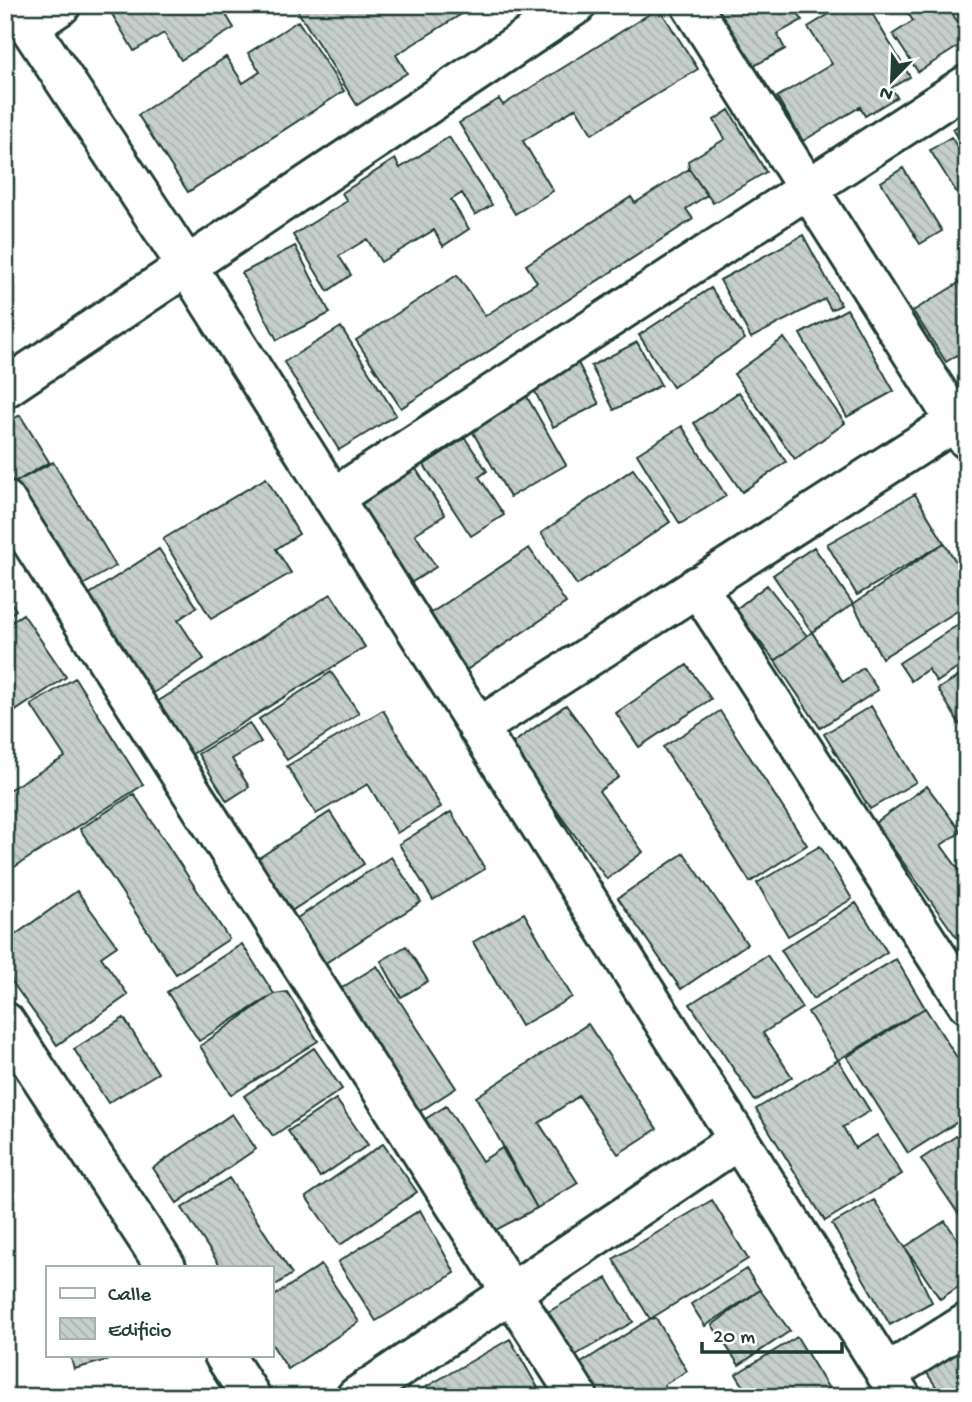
<svg xmlns="http://www.w3.org/2000/svg" width="972" height="1402" viewBox="0 0 972 1402" font-family="'Gochi Hand',sans-serif">
<defs>
<pattern id="building-back-hatch" width="6" height="6" patternUnits="userSpaceOnUse" patternTransform="scale(1.75)"><rect width="6" height="6" fill="#c7cfcc"/><path d="M-1 5l2 2M0 0l6 6M5-1l2 2" fill="none" stroke="#aab3b0"/></pattern>
</defs>
<rect width="100%" height="100%" fill="#fff"/>
<filter id="ink" filterUnits="userSpaceOnUse"><feTurbulence type="fractalNoise" baseFrequency=".0143" numOctaves="2"/><feDisplacementMap in="SourceGraphic" scale="14" xChannelSelector="R" yChannelSelector="G"/><feConvolveMatrix kernelMatrix="1 2 1 2 8 2 1 2 1" color-interpolation-filters="sRGB"/></filter>
<g filter="url(#ink)">
<path fill="url(#building-back-hatch)" stroke="#1f3d34" stroke-width="2" d="M116 5H220L234 28 181 60 164 33 134 51 109 9Z
M304 5H476L396 55 407 73 357 105 297 10Z
M716 5H799L795 8 802 20 777 34 785 49 752 67Z
M844 5H867L910 77 891 88 897 97 865 116 860 107 803 141 777 97 832 64 808 27Z
M903 5H947L967 37V41L918 72 893 34 913 21Z
M659 8 698 69 592 134 576 108 523 141 553 191 515 214 459 123 499 99 503 105Z
M298 21 344 91 188 192 138 115 226 57 243 83 260 72 248 53Z
M729 110 766 172 713 203 689 169 688 161 725 139 714 120Z
M967 120V151L953 129Z
M449 137 492 205 475 215 462 193 451 200 469 229 443 246 434 230 381 262 367 239 339 256 351 275 328 291 293 235 347 201 342 193 395 159 400 168Z
M951 137 967 162V209L930 150Z
M903 168 942 231 920 244 881 182Z
M689 169 707 195 686 209 693 219 401 408 356 340 457 275 485 316 537 282 526 265 631 197 635 203Z
M803 235 841 305 831 310 825 299 751 338 720 280Z
M295 246 330 313 277 340 242 273Z
M967 278V349L946 362 913 311Z
M711 288 745 339 673 387 639 335Z
M847 309 894 391 847 417 800 334Z
M341 327 396 415 339 450 284 362Z
M784 338 845 423 795 459 734 374Z
M637 342 661 385 614 410 591 366Z
M578 363 599 404 553 427 532 386Z
M523 390 566 465 510 497 467 422Z
M739 392 786 462 742 492 694 423Z
M20 415 49 462 12 484 5 472V424Z
M682 426 726 496 680 524 637 454Z
M465 438 487 471 479 477 504 515 471 536 424 465Z
M411 461 445 515 415 534 436 567 409 584 354 495Z
M53 462 116 566 74 590 12 484Z
M633 469 670 522 577 585 541 533Z
M266 478 299 534 276 549 291 573 211 619 163 539Z
M915 494 944 543 857 595 827 544Z
M944 543 967 579V605L882 658 853 604Z
M814 547 853 604 812 632 773 575Z
M529 548 566 603 465 671 428 615Z
M159 549 197 607 178 620 204 659 149 696 85 597Z
M767 585 807 636 775 661 735 610Z
M5 594 16 610 5 618Z
M331 594 365 647 186 758 152 705Z
M23 614 66 677 5 718V626Z
M967 619V662L937 682 928 669 911 681 899 663Z
M812 632 843 682 863 668 878 690 820 728 775 661Z
M687 665 711 699 639 747 616 713Z
M967 671V736L938 689Z
M331 672 359 713 287 760 259 719Z
M75 678 143 785 5 873V792L65 757 31 705Z
M566 705 619 777 599 791 643 852 607 879 509 746Z
M871 706 916 782 870 809 824 734Z
M383 710 441 807 397 833 368 784 316 814 287 766Z
M720 711 807 845 750 882 663 747Z
M249 723 261 742 232 759 249 787 227 801 198 754Z
M927 786 961 832 941 845 967 881V952L875 823Z
M134 794 229 939 176 974 80 829Z
M330 812 364 864 285 915 251 863Z
M451 812 485 869 433 900 399 844Z
M820 846 852 899 788 936 757 883Z
M684 853 747 944 681 989 618 898Z
M391 857 421 902 319 967 291 922Z
M77 891 117 946 101 957 128 995 57 1045 5 972V942Z
M856 903 887 952 813 999 781 950Z
M524 913 572 997 521 1026 473 942Z
M242 944 274 994 199 1041 167 992Z
M406 946 428 981 401 997 381 961Z
M767 955 802 1008 763 1033 792 1077 755 1101 690 1004Z
M896 959 925 1008 838 1060 808 1012Z
M377 966 456 1088 414 1115 335 992Z
M287 992 318 1041 231 1095 200 1046 274 994Z
M925 1008 967 1073V1116L908 1153 847 1057Z
M124 1018 158 1073 108 1103 74 1049Z
M588 1024 657 1129 618 1154 579 1096 539 1123 578 1183 537 1208 476 1097Z
M314 1048 342 1089 273 1136 244 1096Z
M838 1060 870 1111 843 1127 855 1148 877 1135 902 1174 825 1221 756 1109Z
M336 1099 368 1145 320 1177 288 1131Z
M446 1106 482 1161 502 1148 537 1208 483 1237 411 1128Z
M232 1114 256 1149 177 1203 153 1168Z
M967 1129V1207L958 1213 921 1159Z
M383 1144 417 1192 340 1245 306 1197Z
M229 1178 292 1274 271 1288V1267H221L182 1208Z
M712 1200 748 1259 650 1319 613 1259Z
M874 1200 905 1247 932 1302 890 1325 832 1224Z
M420 1210 455 1273 376 1321 338 1262Z
M945 1221 967 1253V1281L940 1299 905 1247Z
M321 1265 359 1322 288 1369 271 1343V1298Z
M746 1269 760 1290 705 1326 691 1304Z
M607 1278 633 1322 574 1356 548 1312Z
M760 1290 790 1331 739 1365 712 1325Z
M656 1318 687 1371 664 1385 671 1397H597L578 1365 650 1319Z
M797 1337 834 1397H750L736 1374Z
M510 1339 538 1388 523 1397H420L417 1392Z
M967 1344V1397H943L925 1370Z
M70 1355H119V1357L74 1369Z"/>
<g fill="none" stroke-linecap="round" stroke-linejoin="round">
<defs>
<path id="minor" d="M15 5 187 266 901 1397
M691 5 967 439
M30 26 61 5
M5 388 576 5
M333 498 967 85
M5 500 578 1397
M697 586 967 1003
M478 728 967 414
M5 1022 166 1267
M224 1355 251 1397
M886 1374 967 1323
M356 1397 738 1140"/>
</defs>
<use href="#minor" stroke="#1f3d34" stroke-width="44"/>
<use href="#minor" stroke="#fff" stroke-width="38"/>
</g>
</g>
<rect width="972" height="1402" fill="none" stroke="#fff" stroke-width="28"/>
<rect x="14" y="14" width="944" height="1374" fill="none" stroke="#1f3d34" stroke-width="2.5" filter="url(#ink)"/>
<rect x="46" y="1266" width="228" height="91" fill="#ffffff" stroke="#a5b1ae" stroke-width="2"/>
<rect x="60" y="1288" width="35" height="10" fill="#ffffff" stroke="#a5b1ae" stroke-width="2"/>
<text x="108" y="1300" font-size="21" fill="#1f3d34">Calle</text>
<rect x="60" y="1318" width="35" height="21" fill="url(#building-back-hatch)" stroke="#a5b1ae" stroke-width="2"/>
<text x="108" y="1336" font-size="21" fill="#1f3d34">Edificio</text>
<g transform="translate(892 80) rotate(203)" stroke="#ffffff" stroke-width="5" paint-order="stroke">
<path d="M0-5L12 26L0 18L-12 26Z" fill="#1f3d34"/>
<text y="-10" font-size="19" font-weight="bold" text-anchor="middle" fill="#1f3d34">N</text>
</g>
<path d="M702 1342v10h140v-10" fill="none" stroke="#1f3d34" stroke-width="3.5"/>
<text x="713" y="1342" font-size="21" fill="#1f3d34" stroke="#ffffff" stroke-width="5" paint-order="stroke">20 m</text>
</svg>
